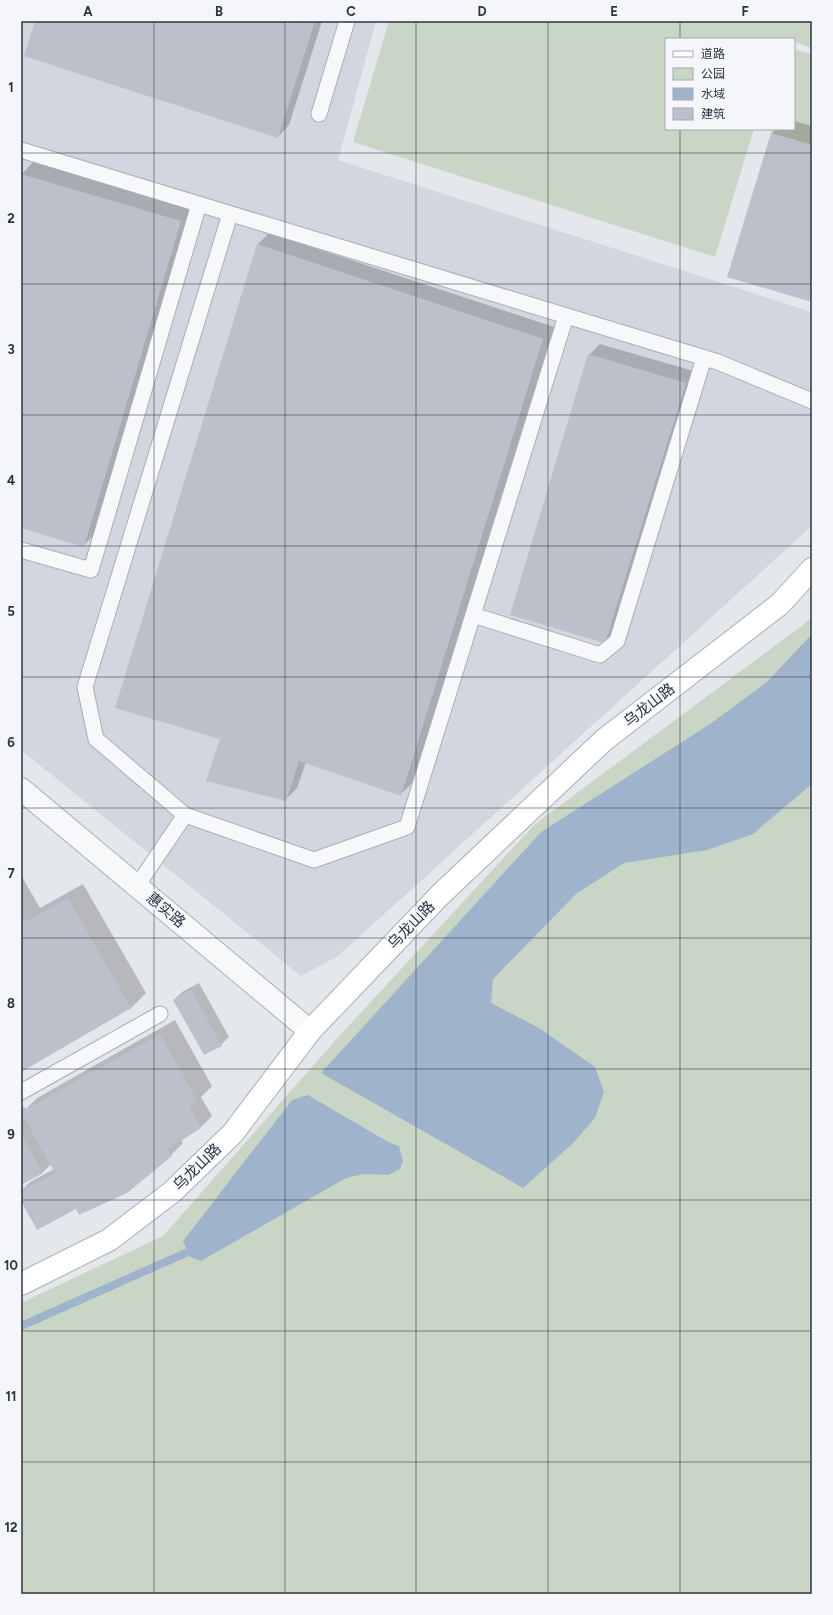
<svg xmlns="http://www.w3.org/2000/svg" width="833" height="1615" viewBox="0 0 833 1615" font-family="Figtree,'Noto Sans SC',sans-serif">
<rect width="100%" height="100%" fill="#e4e7ec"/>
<path fill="#d2d6de" d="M21 21H376L338 160 812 312V526L338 956 301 976 21 750Z"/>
<path fill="#c9d6c5" d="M389 21H812V48L794 42V39H666V129H754L715 257 353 142Z
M796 50 812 54V145L771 133 773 129H794V57Z
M812 616V1594H21V1303L163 1236 342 1033 534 825 808 621Z"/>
<path fill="#9fb4cc" d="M812 634V784L753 834 707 850 624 863 576 894 493 979 491 1003 539 1028 595 1067 604 1092 595 1118 572 1144 523 1188 321 1073 541 832 710 724 767 682Z
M308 1095 390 1143 399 1146 403 1161 400 1169 388 1175 364 1174 346 1178 201 1261 190 1257 183 1241 292 1100Z"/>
<path fill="#0003" d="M36 21H322L289 125 278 137Z
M794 121 812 126V300L728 276 772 133 777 129H794Z
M33 162 192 210 95 534 83 546 21 527V175Z
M269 233 554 327 412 783 400 795 306 762 297 788 285 800 221 739 258 244Z
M600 344 697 372 616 630 604 642 589 355Z
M21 875 40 908 83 884 146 993 131 1008 21 1071Z
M199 983 229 1037 221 1045 174 1000 182 992Z
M175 1020 212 1086 201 1097 212 1116 200 1128 181 1140 183 1143 171 1155 77 1208 21 1199V1191L30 1182 54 1169 51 1164 43 1172 21 1184V1109L24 1107 26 1109 37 1098Z"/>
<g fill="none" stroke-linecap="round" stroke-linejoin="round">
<path stroke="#9fb4cc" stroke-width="8" d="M21 1326 188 1252"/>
</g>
<path fill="#bbc0ca" d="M35 21H315L278 138 24 56Z
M771 133 812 145V302L727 277Z
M21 174 181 221 84 547 21 528Z
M257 244 543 339 401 796 299 761 286 801 206 781 220 739 115 708Z
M588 354 686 383 605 643 510 615Z
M68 898 131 1008 21 1072V916L25 922Z
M191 990 222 1046 204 1055 173 1000Z
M160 1034 198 1102 189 1106 201 1128 168 1149 172 1156 127 1193 79 1215 76 1209 37 1230 21 1201V1192L55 1173 21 1112Z
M21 1133 43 1173 21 1185Z"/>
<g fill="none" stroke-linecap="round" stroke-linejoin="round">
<defs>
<path id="lane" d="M319 114 347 21
M21 150 718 362 812 401
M21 550 91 570 199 204
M473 615 600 655 617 641 704 358
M185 815 314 860 407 827 566 316
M137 886 185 815 96 739 85 687 230 214
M21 1092 160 1014"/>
<path id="street" d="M21 789 310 1031"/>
<path id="secondary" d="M21 1284 109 1240 172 1192 233 1133 310 1031 440 895 604 740 780 604 812 569"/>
</defs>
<use href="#lane" stroke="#a9aeb7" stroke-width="17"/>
<use href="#street" stroke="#a9aeb7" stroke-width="24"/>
<use href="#secondary" stroke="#a9aeb7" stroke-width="24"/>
<use href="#lane" stroke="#f7f8fa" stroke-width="15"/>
<use href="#street" stroke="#f7f8fa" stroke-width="22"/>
<use href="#secondary" stroke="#fff" stroke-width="22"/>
</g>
<path fill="none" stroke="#2b3445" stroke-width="1" stroke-opacity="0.55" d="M154 21V1594M285 21V1594M416 21V1594M548 21V1594M680 21V39M680 129V1594M21 153H812M21 284H812M21 415H812M21 546H812M21 677H812M21 808H812M21 938H812M21 1069H812M21 1200H812M21 1331H812M21 1462H812"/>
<g text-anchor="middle" stroke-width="3.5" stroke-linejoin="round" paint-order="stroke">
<g font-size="15" fill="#2b3445" stroke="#f4f6f9">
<text transform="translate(649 705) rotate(-38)" y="5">乌龙山路</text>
<text transform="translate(166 910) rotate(40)" y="5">惠实路</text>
<text transform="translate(411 925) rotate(-46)" y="5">乌龙山路</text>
<text transform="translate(197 1167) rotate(-44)" y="5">乌龙山路</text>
</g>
</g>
<rect width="833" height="1615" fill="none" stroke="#f4f6f9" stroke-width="44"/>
<rect x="665" y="38" width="130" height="92" fill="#f4f6f9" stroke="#a4a8b1"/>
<rect x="673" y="51" width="20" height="6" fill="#ffffff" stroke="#a4a8b1"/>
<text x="701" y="58" font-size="12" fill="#2b3445">道路</text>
<rect x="673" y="68" width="20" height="12" fill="#c9d6c5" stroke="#a4a8b1"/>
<text x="701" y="78" font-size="12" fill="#2b3445">公园</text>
<rect x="673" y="88" width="20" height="12" fill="#9fb4cc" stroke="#a4a8b1"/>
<text x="701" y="98" font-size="12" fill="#2b3445">水域</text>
<rect x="673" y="108" width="20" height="12" fill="#bbc0ca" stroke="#a4a8b1"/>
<text x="701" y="118" font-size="12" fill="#2b3445">建筑</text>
<rect x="22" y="22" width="789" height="1571" fill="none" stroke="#2b3445" stroke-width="1.5"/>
<g font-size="13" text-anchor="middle" font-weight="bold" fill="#2b3445">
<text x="88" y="16">A</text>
<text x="219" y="16">B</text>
<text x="351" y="16">C</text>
<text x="482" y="16">D</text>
<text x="614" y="16">E</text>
<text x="745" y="16">F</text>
<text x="11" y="92">1</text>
<text x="11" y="223">2</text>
<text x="11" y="354">3</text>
<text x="11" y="485">4</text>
<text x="11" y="616">5</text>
<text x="11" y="747">6</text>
<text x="11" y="878">7</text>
<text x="11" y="1008">8</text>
<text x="11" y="1139">9</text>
<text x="11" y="1270">10</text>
<text x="11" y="1401">11</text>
<text x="11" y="1532">12</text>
</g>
</svg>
